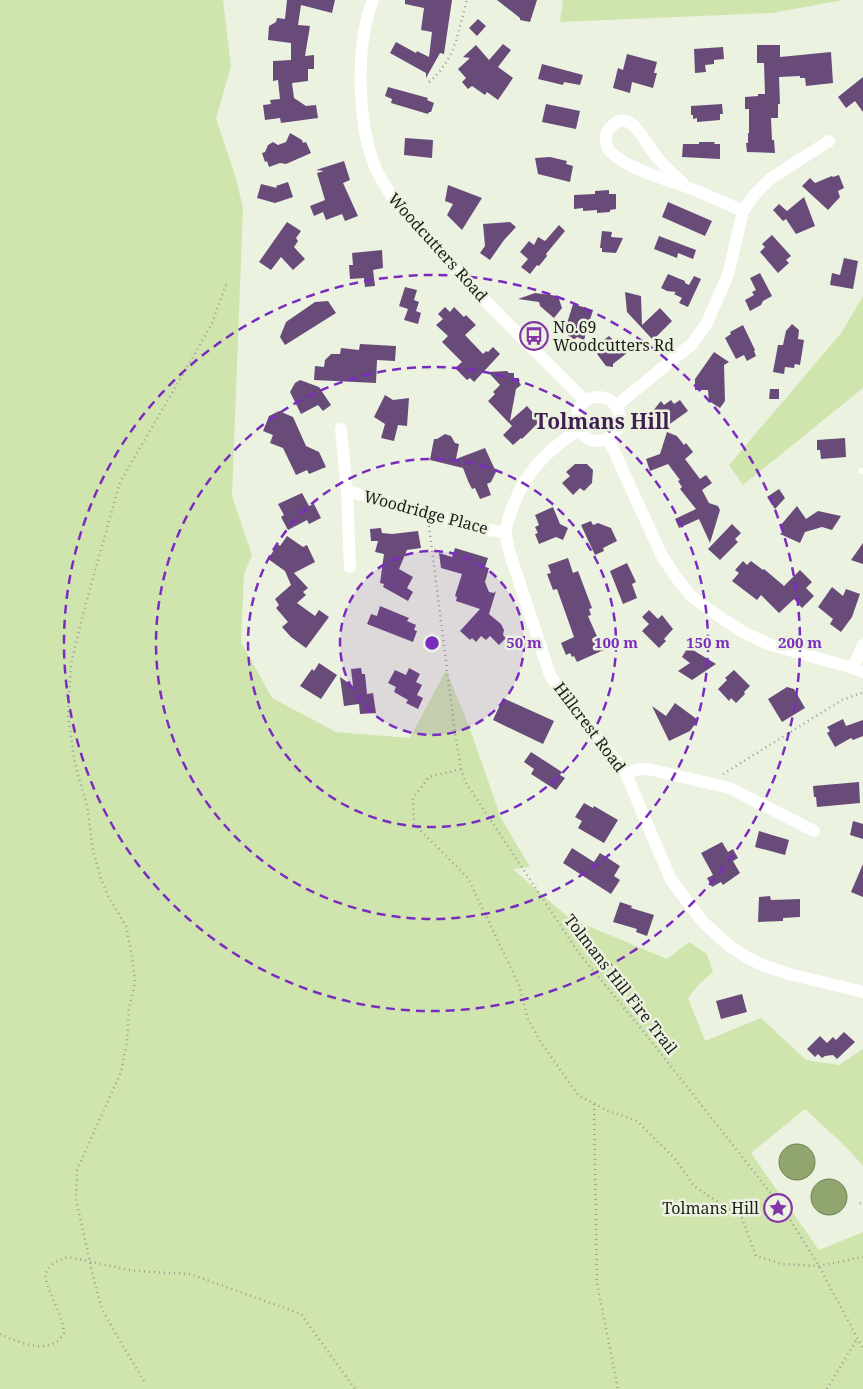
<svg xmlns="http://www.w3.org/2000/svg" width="863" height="1389" viewBox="0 0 863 1389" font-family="'Noto Serif',serif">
<rect width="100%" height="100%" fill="#ebf2e0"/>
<path fill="#cfe5ad" d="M0 0H223L231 67 216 118 235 175 243 208 232 496 252 555 244 574 241 642 272 698 336 732 410 738 446 670 469 726 501 818 530 867 513 869 569 918 667 959 689 942 707 954 713 972 699 984 688 998 705 1041 761 1018 806 1060 839 1065 863 1049V1166L846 1147 805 1109 751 1153 819 1250 863 1232V1389H0Z
M563 0H843L772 13 560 22Z
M863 296V388L743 485 729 465 842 332Z"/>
<path fill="#91a66e" stroke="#6e7e54" d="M779 1162a18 18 0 1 1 36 0a18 18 0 1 1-36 0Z
M811 1197a18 18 0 1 1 36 0a18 18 0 1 1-36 0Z"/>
<path fill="#694b7a" d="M287 0H335L332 13 301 5 298 25 310 26 305 56 314 55V69H308V81L292 83 294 98 306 106 316 105 318 118 281 123 280 118 265 120 263 105 271 104 270 100 280 99 278 80 273 81V61L291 60V43L268 40 269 26 276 22 277 18 285 19Z
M405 0H452L444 54 440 53 426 78V73L390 53 396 42 416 53 417 51 429 57 432 32 421 30 424 8 405 4Z
M497 0H537L530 22 520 20V18Z
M478 19 486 26 477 36 469 28Z
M503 44 511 50 498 67 513 78 498 100 487 92 485 95 472 86 468 89 462 82 466 78 458 69 470 58 463 57 476 45 489 60Z
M757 45H780V57L831 52 833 83 806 86 805 78H800V76L779 77 780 104H778V118H771L772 140H774L775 153 747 152 746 143H748V133H749V109H745V97L758 96V94H765L764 63H757Z
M723 47 724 59 714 60V64L705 65 706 72 695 73 694 49Z
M627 54 657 62 654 73H657L653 88 632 82 630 93 613 88 618 68 623 70Z
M542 64 583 75 580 85 564 82 563 85 538 79Z
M863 77V112L855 101 846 108 838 97Z
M388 87 428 98 427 100 434 103 431 112H429L428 114 391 103 392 99 385 96Z
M546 104 580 111 576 129 542 122Z
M722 104 723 114H720V120L697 122V118L693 119V115H691V106Z
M290 133 302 140 303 143 306 142 311 153 286 164 280 163 269 167 267 161 265 162 262 153 265 152 268 145 273 142 278 145 286 142Z
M405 138 433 140 432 158 404 155Z
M699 142H715L714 144H720V159L682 157 683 144H699Z
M550 157 567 161 566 164 573 166 570 182 538 174 535 158Z
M344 161 350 180 343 183 358 216 345 221 342 214 326 220 323 212 314 216 310 206 325 200 317 173 324 171 316 170Z
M839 175 844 188 838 191 840 197 828 210 802 186 810 178 815 183 832 176 833 177Z
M288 182 293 197 275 203 257 198 261 184 277 188 276 186Z
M448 185 482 198 462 230 447 215 453 204 445 201Z
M609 190V194H616V209L610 210V212L597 213V210L583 211V208L574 209V195L595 194V191Z
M804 197 815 226 796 234 786 219 783 221 773 210 779 204 787 211Z
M668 202 712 221 705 236 662 217Z
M287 222 301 231 296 238 298 241 294 247 305 259 293 270 281 257 271 270 259 262Z
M510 222 516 227 504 240 490 260 480 253 485 246 483 224Z
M559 225 565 231 546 254 547 256 539 266 537 265 530 274 521 267 528 259 520 252 529 241 534 245 538 237 545 241Z
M602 231 612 232 611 237 623 238 616 253 602 252V248H600Z
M772 235 791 256 786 260 789 263 778 273 760 252 765 247 762 244Z
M659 236 696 250 693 259 678 253 677 258 654 249Z
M382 250 383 268 373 270 375 286 365 287 364 278 350 279 349 265H353L352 253Z
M844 258 858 261 853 289 830 285 832 273 840 275Z
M760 273 772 296 763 301 761 305 750 311 745 300 754 295 752 292 756 290 750 278Z
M668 274 685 281V283L689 285 694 276 701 279 688 307 679 303 682 298 674 294 676 292 667 291 661 288Z
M405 287 417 290 414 300 419 302 416 311 421 313 418 324 404 320 408 309 399 306Z
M625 292 641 296 642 325 660 308 672 321 653 340 627 312Z
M535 293 558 296 562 308 554 318 540 306 539 302 518 299Z
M328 301 336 313 285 345 280 337 286 322 315 302Z
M573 304 593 310 584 340 577 337 575 339 570 338 565 330Z
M445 307 450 312 454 307 464 317 466 315 476 325 465 335 483 354 486 351 488 352 493 347 500 354 474 382 470 378 467 380 455 368 462 362 442 342 448 336 436 325 443 319 438 314Z
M792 324 799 330 798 339 804 340 800 365 795 364 794 368 785 367 784 374 773 372 778 345H783L786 331Z
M743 325 755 350 754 351 756 356 747 361 744 355 736 359 725 338 731 334 730 332Z
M609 336 615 342 617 341 627 353 613 364V367L606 366 597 354 599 352 595 347Z
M360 344 396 346 395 361 377 360 376 383 314 380 315 366 324 367 325 360 331 354H340L341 348 359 350Z
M714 352 729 362 724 365 725 401 720 408 709 401 708 390H695V379Z
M507 371 509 373H514V378H519V382L521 385 516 389 510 421 527 406 535 415 534 416 539 422 522 439 521 438 513 445 503 435 512 426 488 401 495 394 493 392 500 385 488 372Z
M300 380 319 387 331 405 323 411 318 405 301 414 290 392 295 383Z
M770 389H779V399H769Z
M385 395 393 400 409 398 407 426 398 425 394 441 381 438 385 424 374 417Z
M671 400 674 404 680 400 688 411 660 431 648 417 661 401 664 405Z
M279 411 293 417 306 446 319 452 326 467 309 474 307 470 296 475 283 448 270 443 273 435 263 431 269 416Z
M667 432 677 436 684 445 686 443 693 452 685 459 700 479 706 475 712 483 702 490 709 503 718 506 720 510 710 543 699 519 679 528 675 519 696 509 680 489 682 487 678 481 680 480 668 464 650 471 646 459 660 454Z
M445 434 451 436 455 443 459 444 456 459 485 448 496 472 491 482 487 484 491 495 480 499 475 488 472 489 468 481 463 468 430 460 434 439H437Z
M845 438 846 457 821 459 820 450H817V440Z
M575 464H587L593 470 592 483 584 491 580 488 573 495 562 483 570 476 566 472Z
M779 489 785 498 775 509 767 497Z
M302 493 309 506 314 504 321 518 309 524 307 520 288 530 281 517 284 515 278 504Z
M797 506 806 519 818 511 841 516 832 530 822 527 805 532 800 543 780 534 783 532 780 526Z
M553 507 560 524 568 528 563 540 556 537 539 544 535 534 538 533 535 527 539 525 535 515Z
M591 521 593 525 598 523 611 528 617 541 603 548 604 551 595 555 581 525Z
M732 524 741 533 735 539 738 542 720 560 708 549Z
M381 528 382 533 392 534 418 531 421 548 407 550 399 569 413 577 407 588 413 592 408 601 383 587 384 584 380 583 384 554 375 552 378 541H371L370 529Z
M287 536 303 547 307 545 315 562 294 573 308 588 303 592 306 595 297 603 315 616 319 610 329 617 306 648 291 637 282 627 288 622 276 608 279 605 275 599 291 585 285 571 268 559 278 544 280 546Z
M863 543V564L851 560Z
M455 548 488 558 485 567 489 568 485 582 489 592 494 593 496 591 489 614 501 624 504 630 503 635 506 638 499 645 490 636 486 640 481 636 476 642 472 638 470 640 460 631 480 609 456 601 457 597 455 596 462 574 441 568 439 553 452 557Z
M568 558 573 573 578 571 592 608 589 609 591 615 588 616 599 641 601 639 606 649 577 662 574 656 572 657 570 653 566 655 561 643 574 637 557 589 553 590 547 574 551 573 548 565Z
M743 561 747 565 751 561 763 570 764 569 784 586 800 570 812 582 806 588 814 596 802 608 794 599 779 613 761 595 757 600 732 581 739 573 735 570Z
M627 563 636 582 632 584 637 598 623 604 610 571Z
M832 587 843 596 846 589 860 594 852 617 841 632 830 624 833 619 818 607Z
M380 606 409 618 407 621 416 625 414 630 417 631 413 642 367 624 371 614 377 616Z
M649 610 658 619 662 615 673 629 664 639 666 641 659 648 642 631 649 624 642 617Z
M688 647 716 664 692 680 678 671 690 663 682 657Z
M319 663 337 675 321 699 300 686 312 669 314 671Z
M361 668 362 674H365L367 694 373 693 376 713 360 714 359 704 344 706 340 677 353 686 351 669Z
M409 668 420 674 416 682 422 685 417 695 423 698 418 709 406 703 408 700 394 692 396 687 388 683 395 670 406 675Z
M734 670 750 686 744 692 745 694 736 703 731 698 729 701 718 689 727 680 725 678Z
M787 687 794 689 805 708 782 722 768 699Z
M503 698 554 721 543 744 493 720Z
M675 703 698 720 690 731 669 741 652 706 666 716Z
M843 719 846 726 863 720V736L853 740 851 738 835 747 827 733 830 731 827 727Z
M531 752 562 772 560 775 565 778 556 790 531 774 534 769 524 762Z
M859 782 860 803 817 807 816 797H814L813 786Z
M584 803 593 808 594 806 618 820 604 843 578 828 582 821 575 817Z
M853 821 863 824V839L850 835Z
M759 831 789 840 785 855 755 847Z
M722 842 728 852 733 849 738 858 733 861 740 873 723 885 721 882 712 887 707 878 713 875 701 853Z
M572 848 594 862 600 853 620 866 614 876 620 880 611 894 563 863Z
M863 864V897L851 892Z
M770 896 771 900 800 899V917L783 918V921L758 922 759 897Z
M620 902 632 906 631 908 654 915 647 936 636 932 637 929 613 922Z
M742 994 747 1012 721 1019 716 1001Z
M844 1032 855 1042 837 1059 833 1055 825 1056 822 1058 818 1054 815 1057 807 1049 820 1036 827 1043 833 1037 836 1040Z"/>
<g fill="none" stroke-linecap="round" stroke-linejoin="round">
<path stroke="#9a9f92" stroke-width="2.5" stroke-dasharray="1 4" stroke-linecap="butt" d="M429 82C457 58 457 33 467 0
M429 526 455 733 461 769 466 783 578 952 647 1036 784 1210 819 1266 863 1349
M461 769 429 777 413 798 414 824 468 878 519 985 528 1020 542 1044 578 1095 606 1110 637 1121 676 1160 694 1186 742 1218 756 1256 782 1264 819 1266 863 1257
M723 774 842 700 861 693 863 690
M594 1104 597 1283 618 1389
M860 1203 863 1205
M0 1334C15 1341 40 1352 56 1342 59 1341 62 1336 64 1333 62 1312 48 1295 45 1274 51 1264 57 1260 68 1257L135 1271 190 1274 301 1314 355 1389
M144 1381 117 1336 102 1309 94 1280 76 1199 77 1170 121 1072 127 1041 129 1008 135 983 132 956 126 926 109 898 101 879 93 850 87 806 75 764 68 716 71 664 84 610 120 482 189 364 212 323 227 282
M827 1389 857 1339"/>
<path stroke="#fff" stroke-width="6" d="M862 471H863"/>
<path stroke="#fff" stroke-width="12" d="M373 0C355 45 357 127 377 171 390 198 411 220 431 243 480 298 533 348 584 400
M685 186C676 175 664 167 656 156 646 145 630 104 610 128 605 133 605 140 607 146 614 165 669 180 687 187 706 194 724 203 743 211
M576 419a22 22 0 1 1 44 0a22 22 0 1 1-44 0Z
M616 406 692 344 707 323 728 275 743 211 755 194 770 179 829 141
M341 429 347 491 350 567
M578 430C548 450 526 471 513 506 510 514 506 523 506 532 506 538 508 545 509 551L550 675 557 686 626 774 671 880 703 922 728 945 746 957 765 966 789 974 863 992
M608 438 661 554 675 576 692 597 724 620 747 634 771 645 853 668 863 672
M347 491 488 530 506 532
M853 668 863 645
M626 774 639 769H648L730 788 814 831"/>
</g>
<circle cx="432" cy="643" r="92" fill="#7b2cbf" fill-opacity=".12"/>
<g fill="none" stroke="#7b2cbf" stroke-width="2.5" stroke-dasharray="9 6">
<circle cx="432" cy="643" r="92"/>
<circle cx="432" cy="643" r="184"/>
<circle cx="432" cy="643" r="276"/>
<circle cx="432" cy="643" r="368"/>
</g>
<defs>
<symbol id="bus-ring" viewBox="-11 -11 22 22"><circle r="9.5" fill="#ebf2e0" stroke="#8236a7" stroke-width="1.5"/><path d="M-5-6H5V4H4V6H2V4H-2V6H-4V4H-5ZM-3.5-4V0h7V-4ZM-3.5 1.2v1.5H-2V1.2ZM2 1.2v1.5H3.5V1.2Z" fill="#8236a7"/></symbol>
<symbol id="sight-ring" viewBox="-11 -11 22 22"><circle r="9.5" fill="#ebf2e0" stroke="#8236a7" stroke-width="1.5"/><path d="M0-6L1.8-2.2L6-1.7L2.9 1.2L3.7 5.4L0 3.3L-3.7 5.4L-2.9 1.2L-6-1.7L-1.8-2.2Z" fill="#8236a7"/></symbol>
</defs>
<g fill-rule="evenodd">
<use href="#bus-ring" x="518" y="320" width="32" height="32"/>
<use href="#sight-ring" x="762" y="1192" width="32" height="32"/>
</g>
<g text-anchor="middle" stroke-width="5" stroke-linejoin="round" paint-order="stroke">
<g font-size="16" fill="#1c1f18" stroke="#ebf2e0">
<text transform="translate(438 247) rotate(48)" y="6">Woodcutters Road</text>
<text transform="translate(426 512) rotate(15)" y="6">Woodridge Place</text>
<text transform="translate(590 727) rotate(53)" y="6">Hillcrest Road</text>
<text transform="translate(621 984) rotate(52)" y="6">Tolmans Hill Fire Trail</text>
</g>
<g font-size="16" fill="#1c1f18" stroke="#ebf2e0" text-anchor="start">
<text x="553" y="333">No.69<tspan x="553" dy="18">Woodcutters Rd</tspan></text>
<text x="759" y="1214" text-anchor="end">Tolmans Hill</text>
</g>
<g font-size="21" font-weight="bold" fill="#411d54" stroke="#ebf2e0">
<text x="602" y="429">Tolmans Hill</text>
</g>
</g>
<circle cx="432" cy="643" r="8" fill="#7b2cbf" stroke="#ebf2e0" stroke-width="2.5"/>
<g font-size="15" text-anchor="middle" font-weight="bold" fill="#7b2cbf" stroke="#ebf2e0" stroke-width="5" stroke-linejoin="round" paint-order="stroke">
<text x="524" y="648">50 m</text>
<text x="616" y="648">100 m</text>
<text x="708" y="648">150 m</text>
<text x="800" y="648">200 m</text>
</g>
</svg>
